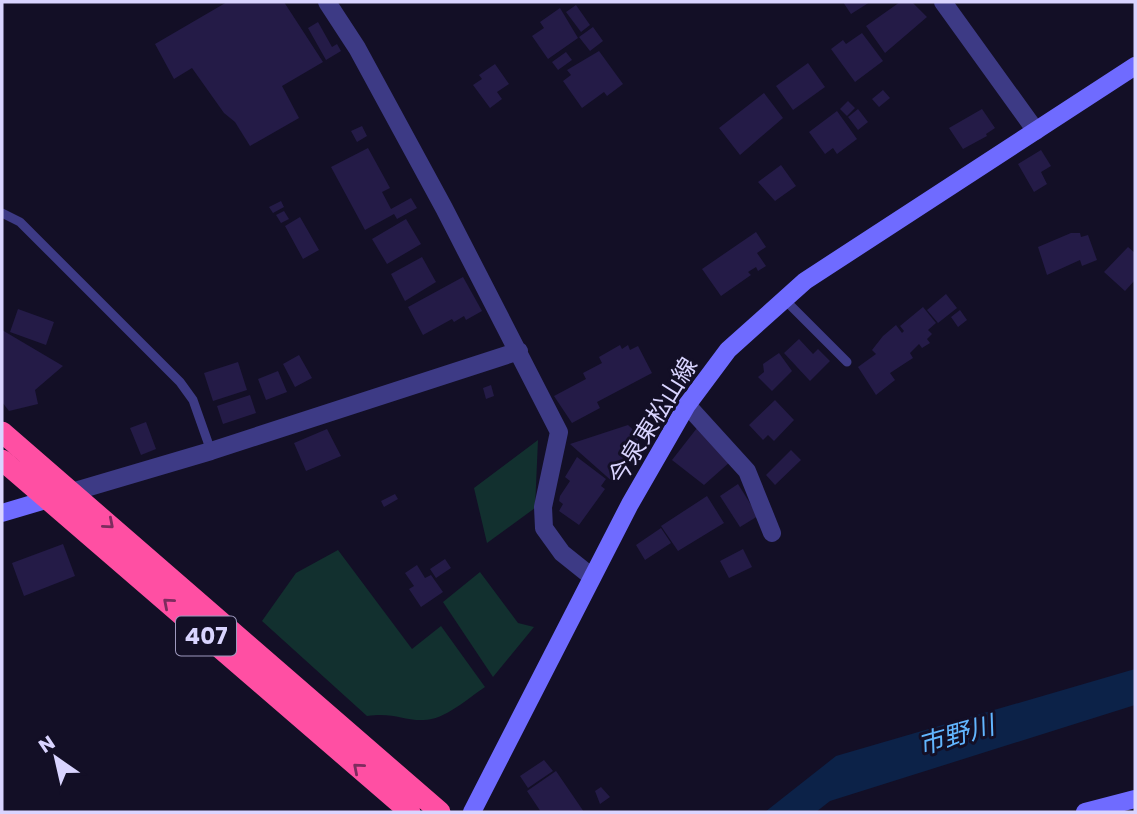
<svg xmlns="http://www.w3.org/2000/svg" width="1137" height="814" viewBox="0 0 1137 814" font-family="Poppins,'Noto Sans JP',sans-serif">
<rect width="100%" height="100%" fill="#130f26"/>
<path fill="#12302f" d="M538 440 535 508 487 543 474 488Z
M338 550 412 649 441 626 485 687C468 698 444 721 422 720 401 720 393 712 367 716L262 621 296 573Z
M480 572 518 623 534 627 493 677 443 602Z"/>
<path fill="#0c2248" d="M1135 669V705L830 801 816 812H765L836 756Z"/>
<path fill="#241b47" d="M227 2H284L323 62 282 86 299 118 250 146 235 122 224 113 192 68 174 79 155 44Z
M843 2H870L851 14Z
M900 2H912L927 17 885 53 866 26Z
M576 5 590 25 581 32 566 12Z
M560 8 578 38 548 59 532 36 544 28 540 22Z
M318 22 332 47 337 44 341 51 326 60 308 28Z
M593 27 603 41 590 51 579 37Z
M862 33 883 61 855 82 831 49 843 40 846 44Z
M599 51 623 84 607 96 604 92 582 108 563 81 571 75 567 70Z
M566 52 572 60 558 70 552 62Z
M808 63 825 87 793 110 776 86Z
M495 64 509 84 497 92 502 99 490 108 473 85 482 79 479 75Z
M883 90 890 98 879 107 872 99Z
M764 93 783 118 740 155 719 128Z
M848 101 855 108 847 116 840 109Z
M858 109 868 122 858 130 848 117Z
M982 109 995 128 986 134 987 136 963 149 949 128Z
M837 111 857 139 837 154 833 148 825 154 809 132Z
M362 126 367 136 357 142 351 131Z
M368 148 390 188 382 192 391 209 411 198 417 208 397 219 394 214 365 230 331 167Z
M1041 150 1051 166 1041 172 1047 184 1034 192 1018 164Z
M781 165 796 186 775 201 758 182Z
M281 201 284 207 273 213 269 207Z
M284 211 289 219 281 223 276 215Z
M300 217 319 250 303 259 285 226Z
M406 219 421 244 387 264 372 239Z
M756 232 766 247 757 253 766 266 758 271 756 267 748 272 751 275 721 296 702 269Z
M1071 233H1080L1081 237 1088 235 1097 260 1082 266 1080 260 1047 275 1038 247Z
M1128 247 1135 253V280L1125 291 1104 272Z
M422 257 436 282 405 301 391 274Z
M463 277 482 311 466 320 464 316 454 322 452 319 423 335 408 307Z
M946 294 957 308 938 323 927 310Z
M923 307 936 323 928 330 932 334 927 339 930 343 922 348 919 344 910 353 913 358 890 373 895 380 876 395 858 367 876 354 872 350 883 336 896 325 902 333 904 331 900 326Z
M18 309 54 322 46 345 10 332Z
M960 310 967 320 958 327 951 317Z
M2 330 63 366 35 390 38 404 9 411 2 402Z
M799 339 813 354 818 349 830 361 810 381 784 353Z
M620 345 622 349 628 345 630 350 638 346 652 373 597 402 600 408 572 423 554 396 586 379 583 373 602 363 599 357Z
M779 353 792 371 772 391 758 377 764 372 763 364Z
M299 355 312 378 295 387 283 364Z
M238 362 247 390 213 401 204 373Z
M278 371 287 392 266 400 258 379Z
M491 385 494 396 486 399 483 388Z
M250 395 256 413 223 424 217 406Z
M775 400 794 420 774 441 768 435 763 440 749 425Z
M146 422 156 449 141 455 130 428Z
M628 425 640 436 614 483 570 444Z
M697 428 731 461 704 485 672 460Z
M327 429 341 456 306 471 294 443Z
M791 450 801 460 775 485 766 475Z
M577 457 606 479 601 486 605 489 579 525 559 511 563 504 559 501 560 496 570 481 565 477Z
M738 484 758 516 740 527 720 496Z
M395 494 398 499 384 507 381 501Z
M707 496 724 523 678 551 661 526Z
M661 528 671 543 645 560 636 545Z
M63 544 75 576 24 596 12 563Z
M743 549 752 567 729 578 720 561Z
M445 559 451 568 436 578 430 569Z
M417 565 425 578 431 575 443 592 421 607 409 589 414 586 405 573Z
M544 760 553 771 528 788 520 776Z
M556 771 584 812H541L527 791Z
M601 787 610 797 600 804 595 791Z"/>
<g fill="none" stroke-linecap="round" stroke-linejoin="round">
<path stroke="#3d3a85" stroke-width="9" d="M2 213 20 222 180 382 193 400 211 451
M784 299 847 362"/>
<path stroke="#3d3a85" stroke-width="18" d="M327 2 357 48 444 208 559 432 543 507 544 528 562 553 592 577
M943 2 1036 131
M687 405 747 471 772 533
M72 492 211 451 519 351"/>
<path stroke="#6f6bff" stroke-width="18" d="M2 513 59 496
M472 812 630 504 687 405 728 350 805 281 1135 66
M1085 812 1135 799"/>
<path stroke="#ff4fa3" stroke-width="21" d="M2 432 440 812
M2 460 410 812"/>
</g>
<defs><path id="oneway-chevron" d="M-2-3.5L2.5 0L-2 3.5" fill="none" stroke-width="1.6" stroke-linecap="round" stroke-linejoin="round" transform="scale(1.75)"/></defs>
<g stroke="#7d2c5e">
<use href="#oneway-chevron" transform="translate(109 524) rotate(41)"/>
<use href="#oneway-chevron" transform="translate(168 603) rotate(-139)"/>
<use href="#oneway-chevron" transform="translate(358 768) rotate(-139)"/>
</g>
<g text-anchor="middle" stroke-width="6" stroke-linejoin="round" paint-order="stroke">
<rect fill="#130f26" stroke="#9e99be" stroke-width="2" x="176" y="616.5" width="60" height="39" rx="5"/>
<g font-size="23" font-weight="bold" fill="#d9d4ff">
<text x="206" y="644">407</text>
</g>
<g font-size="24" fill="#d9d4ff" stroke="#130f26">
<text transform="translate(653 421) rotate(-58)" y="8">今泉東松山線</text>
</g>
<g font-size="26" font-style="italic" fill="#62b6ff" stroke="#130f26">
<text transform="translate(956 735) rotate(-16)" y="9">市野川</text>
</g>
</g>
<rect width="1137" height="814" fill="none" stroke="#d9d4ff" stroke-width="7"/>
<g transform="translate(56 758) rotate(326)" stroke="#130f26" stroke-width="5" paint-order="stroke">
<path d="M0-5L12 26L0 18L-12 26Z" fill="#d9d4ff"/>
<text y="-10" font-size="19" font-weight="bold" text-anchor="middle" fill="#d9d4ff">N</text>
</g>
</svg>
